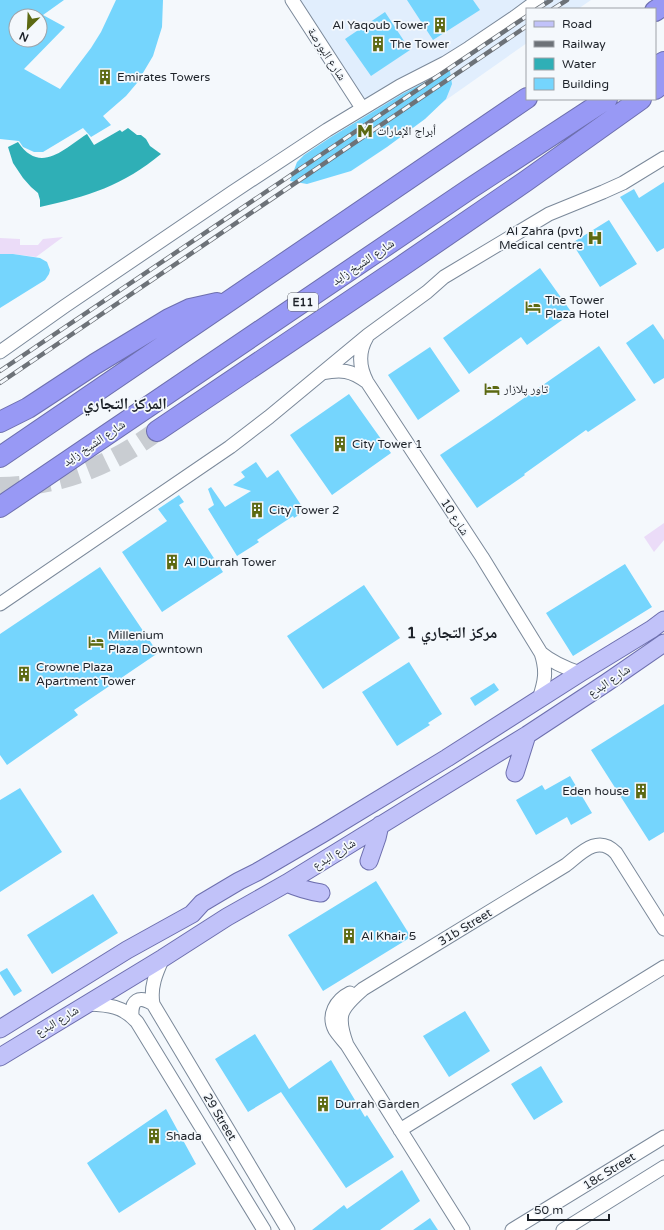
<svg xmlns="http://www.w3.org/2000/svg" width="664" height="1230" viewBox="0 0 664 1230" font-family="'Varela Round','Noto Naskh Arabic',sans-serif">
<rect width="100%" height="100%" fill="#f4f8fc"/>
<path fill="#e1eefd" d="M292 0H591L578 9H527V43L389 140Z"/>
<path fill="#ebdcf8" d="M63 237 36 257 13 254H0V238L20 239V245H38L43 239Z
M664 523V540L654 552 644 537Z"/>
<path fill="#2fafb6" d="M128 128 137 135H141L146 139 150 146 161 154C124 185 87 197 40 207V200L38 193 31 187 23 178 13 163 8 147 18 142C40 175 64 149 87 134L94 145 120 130 122 132Z"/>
<path fill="#75d5fd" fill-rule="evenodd" d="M0 0H64L43 15 65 27 24 69 60 89 91 48 101 32 116 0H163L162 27 153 56 137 83 126 96 103 116 111 125 91 137 83 128 43 152H34L23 147 19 141 0 139ZM16 16H40V40H16Z
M407 0H473L480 10 433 40Z
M385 12 410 50 371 76 345 39Z
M447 71H450L452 84 446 99 425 119 387 147 351 171 307 184 290 181 297 162 304 155 331 137 404 93Z
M664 182V248L657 252 620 197 634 189 639 198Z
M609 220 637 264 600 287 572 243Z
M0 254H13L40 258 47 262 50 270 49 274 45 280 0 308Z
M540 268 572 313 527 345 521 337 469 374 443 338Z
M653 324 664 340V378L654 384 626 343Z
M599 346 636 400 588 432 586 430 524 474 525 475 477 508 440 455 488 423Z
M430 347 460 391 418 420 388 375Z
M349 394 391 453 332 495 290 435Z
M256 462 267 478 278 470 305 511 294 518 293 516 257 540 259 542 237 556 208 509 214 505 208 489 211 487 225 507 251 491 233 485 245 477 241 472Z
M179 495 184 502 179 505 223 572 162 612 122 552 167 521 158 509Z
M625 564 652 607 573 656 546 613Z
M100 567 158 653 74 710 78 715 7 765 0 755V634Z
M364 585 400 638 323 689 287 636Z
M409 662 442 714 428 723 430 725 397 746 362 692Z
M494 683 499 690 475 706 470 698Z
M664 704V832L649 841 591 750Z
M570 776 592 813 571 825 567 817 536 835 516 800 542 785 545 790Z
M20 788 62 852 0 892V800Z
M376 881 411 937 323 991 288 935Z
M93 894 118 933 52 974 27 935Z
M7 968 22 991 14 996 0 974V972Z
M465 1011 490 1051 449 1077 423 1036Z
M255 1034 289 1089 331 1060 365 1117 367 1115 394 1157 346 1188 281 1092 248 1112 215 1059Z
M541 1066 563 1102 534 1120 511 1084Z
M166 1109 196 1164 119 1213 87 1163Z
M402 1170 420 1201 380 1230H312L344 1205 347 1209Z
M430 1218 438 1230H413Z"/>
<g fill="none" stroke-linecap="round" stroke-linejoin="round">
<path stroke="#c9cdd2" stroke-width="20" stroke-dasharray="20 10" stroke-linecap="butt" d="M0 487C60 486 110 466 157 431"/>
<defs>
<path id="minor" d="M292 0 362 108
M367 337C358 352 359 367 367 382L482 557 541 653C547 671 545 681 539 699
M0 352 65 306 233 192 327 130 400 86 445 63 469 48 515 17 538 0
M322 373C341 369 351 370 367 382
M0 604 230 447 269 417 368 335 427 292 444 277 549 214 603 192 623 183 664 158
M541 653C553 663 565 668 580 673
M163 958C156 973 150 987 153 1004L288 1230
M350 993C336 1000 327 1015 335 1030 338 1035 343 1040 347 1045L463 1230
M86 1004C107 1005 122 1005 137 1022L264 1230
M132 1016C131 1000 139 995 153 1004
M347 1045C336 1015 340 1009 363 989L566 865C581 853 598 834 616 853L664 929
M400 1130 664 967
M512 1230 664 1137
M563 1230 664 1167"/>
<path id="major" d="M515 773 527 735
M369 861 377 838 380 825
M287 883C298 888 308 891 321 893
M0 1029 127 950 192 914 202 903 239 881 257 872 322 834 447 758 580 673 652 629 664 620
M0 1057 163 958 227 917 287 883 527 735 606 683 664 643"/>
<path id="highway" d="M655 11 664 5
M655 67 664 62
M655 89 664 82
M0 422 28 408 95 364 169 319 190 309 217 303
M157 431 402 266 526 181 641 99
M0 457 527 98
M0 507 471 188 607 99"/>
</defs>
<use href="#minor" stroke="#7b899a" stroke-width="15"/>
<use href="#major" stroke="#6d6fae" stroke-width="19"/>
<use href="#highway" stroke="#6d6fae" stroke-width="22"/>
<use href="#minor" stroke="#fff" stroke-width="13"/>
<use href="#major" stroke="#c1c2f9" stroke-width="17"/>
<use href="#highway" stroke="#9899f5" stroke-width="20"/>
<defs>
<path id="rail" d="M537 9 551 0
M553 9 567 0
M0 371 527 16
M0 383 527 26"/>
</defs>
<use href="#rail" stroke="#6d7278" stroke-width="4.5"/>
<use href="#rail" stroke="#f4f8fc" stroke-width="3" stroke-dasharray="9" stroke-linecap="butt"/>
</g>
<defs>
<symbol id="building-bare" viewBox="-9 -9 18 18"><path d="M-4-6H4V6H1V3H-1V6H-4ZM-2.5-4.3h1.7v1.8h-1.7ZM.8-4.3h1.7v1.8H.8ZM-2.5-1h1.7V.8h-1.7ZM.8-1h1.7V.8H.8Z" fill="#5c6912" stroke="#f4f8fc" stroke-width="2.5" paint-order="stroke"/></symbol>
<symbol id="metro-bare" viewBox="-9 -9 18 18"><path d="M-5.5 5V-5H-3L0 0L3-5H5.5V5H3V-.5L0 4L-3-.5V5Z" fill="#5c6912" stroke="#f4f8fc" stroke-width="2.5" paint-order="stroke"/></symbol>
<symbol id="hospital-bare" viewBox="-9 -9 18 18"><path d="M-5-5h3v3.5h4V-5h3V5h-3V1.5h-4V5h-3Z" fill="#5c6912" stroke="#f4f8fc" stroke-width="2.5" paint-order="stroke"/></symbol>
<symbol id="hotel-bare" viewBox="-9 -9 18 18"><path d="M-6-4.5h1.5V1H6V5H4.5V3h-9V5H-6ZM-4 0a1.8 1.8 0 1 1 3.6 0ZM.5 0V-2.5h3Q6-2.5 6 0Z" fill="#5c6912" stroke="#f4f8fc" stroke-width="2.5" paint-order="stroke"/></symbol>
</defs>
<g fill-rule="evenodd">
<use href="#building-bare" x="429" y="14" width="22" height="22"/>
<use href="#building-bare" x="367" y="33" width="22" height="22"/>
<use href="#building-bare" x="94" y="66" width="22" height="22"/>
<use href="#metro-bare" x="354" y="120" width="22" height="22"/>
<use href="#hospital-bare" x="584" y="227" width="22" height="22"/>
<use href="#hotel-bare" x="522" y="296" width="22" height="22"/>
<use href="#hotel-bare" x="481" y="378" width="22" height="22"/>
<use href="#building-bare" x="329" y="433" width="22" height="22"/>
<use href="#building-bare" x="246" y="499" width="22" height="22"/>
<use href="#building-bare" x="161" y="551" width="22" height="22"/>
<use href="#hotel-bare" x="85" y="631" width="22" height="22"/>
<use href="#building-bare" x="13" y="663" width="22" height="22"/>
<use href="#building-bare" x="630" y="780" width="22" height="22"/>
<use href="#building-bare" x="338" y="925" width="22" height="22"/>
<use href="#building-bare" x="312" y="1093" width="22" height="22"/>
<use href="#building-bare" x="143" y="1125" width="22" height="22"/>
</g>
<g text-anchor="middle" stroke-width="3.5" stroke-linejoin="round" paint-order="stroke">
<rect fill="#f4f8fc" stroke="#5e6268" stroke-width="1" x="288" y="293" width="30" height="18" rx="3"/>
<g font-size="11" font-weight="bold" fill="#1d2229">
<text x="303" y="306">E11</text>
</g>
<g font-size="12" fill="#1d2229" stroke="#f4f8fc" text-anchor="start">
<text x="428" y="29" text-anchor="end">Al Yaqoub Tower</text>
<text x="390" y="48">The Tower</text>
<text x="117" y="81">Emirates Towers</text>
<text x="377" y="135">أبراج الإمارات</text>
<text x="583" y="235" text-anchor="end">Al Zahra (pvt)<tspan x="583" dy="14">Medical centre</tspan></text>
<text x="545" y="304">The Tower<tspan x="545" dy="14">Plaza Hotel</tspan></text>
<text x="504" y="393">تاور پلازار</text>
<text x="352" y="448">City Tower 1</text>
<text x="269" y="514">City Tower 2</text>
<text x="184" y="566">Al Durrah Tower</text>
<text x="108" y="639">Millenium<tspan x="108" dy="14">Plaza Downtown</tspan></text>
<text x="36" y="671">Crowne Plaza<tspan x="36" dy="14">Apartment Tower</tspan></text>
<text x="629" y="795" text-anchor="end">Eden house</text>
<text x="361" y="940">Al Khair 5</text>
<text x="335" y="1108">Durrah Garden</text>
<text x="166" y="1140">Shada</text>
</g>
<g font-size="12" fill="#1d2229" stroke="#f4f8fc">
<text transform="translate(327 54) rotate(57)" y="4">شارع البورصة</text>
<text transform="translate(363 262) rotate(-34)" y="4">شارع الشيخ زايد</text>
<text transform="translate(94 443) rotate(-34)" y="4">شارع الشيخ زايد</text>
<text transform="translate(455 517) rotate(57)" y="4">شارع 10</text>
<text transform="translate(609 681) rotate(-34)" y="4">شارع البدع</text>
<text transform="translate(334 854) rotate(-32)" y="4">شارع البدع</text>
<text transform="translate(465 927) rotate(-31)" y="4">31b Street</text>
<text transform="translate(57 1021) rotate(-31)" y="4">شارع البدع</text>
<text transform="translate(220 1117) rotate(59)" y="4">29 Street</text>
<text transform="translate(609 1171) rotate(-32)" y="4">18c Street</text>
</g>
<g font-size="16" font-weight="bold" fill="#1d2229" stroke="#f4f8fc">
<text x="125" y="409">المركز التجاري</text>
<text x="452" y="638">مركز التجاري 1</text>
</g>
</g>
<rect x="526" y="8" width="130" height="92" fill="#f4f8fc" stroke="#9ea2a8"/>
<rect x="534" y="21" width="20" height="6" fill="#c1c2f9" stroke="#9ea2a8"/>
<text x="562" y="28" font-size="12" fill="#1d2229">Road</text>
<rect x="534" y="41" width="20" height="6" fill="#6d7278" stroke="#9ea2a8"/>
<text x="562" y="48" font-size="12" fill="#1d2229">Railway</text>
<rect x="534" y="58" width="20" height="12" fill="#2fafb6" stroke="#9ea2a8"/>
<text x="562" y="68" font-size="12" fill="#1d2229">Water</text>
<rect x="534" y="78" width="20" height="12" fill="#75d5fd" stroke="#9ea2a8"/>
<text x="562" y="88" font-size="12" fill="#1d2229">Building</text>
<g transform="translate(28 28) rotate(204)"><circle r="19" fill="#f4f8fc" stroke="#9ea2a8"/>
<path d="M0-3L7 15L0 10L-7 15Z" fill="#5c6912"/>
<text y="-6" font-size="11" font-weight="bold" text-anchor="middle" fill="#1d2229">N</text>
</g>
<path d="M528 1214v6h81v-6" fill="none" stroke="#1d2229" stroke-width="2"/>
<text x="534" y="1214" font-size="12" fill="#1d2229" stroke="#f4f8fc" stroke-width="3" paint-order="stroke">50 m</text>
</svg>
